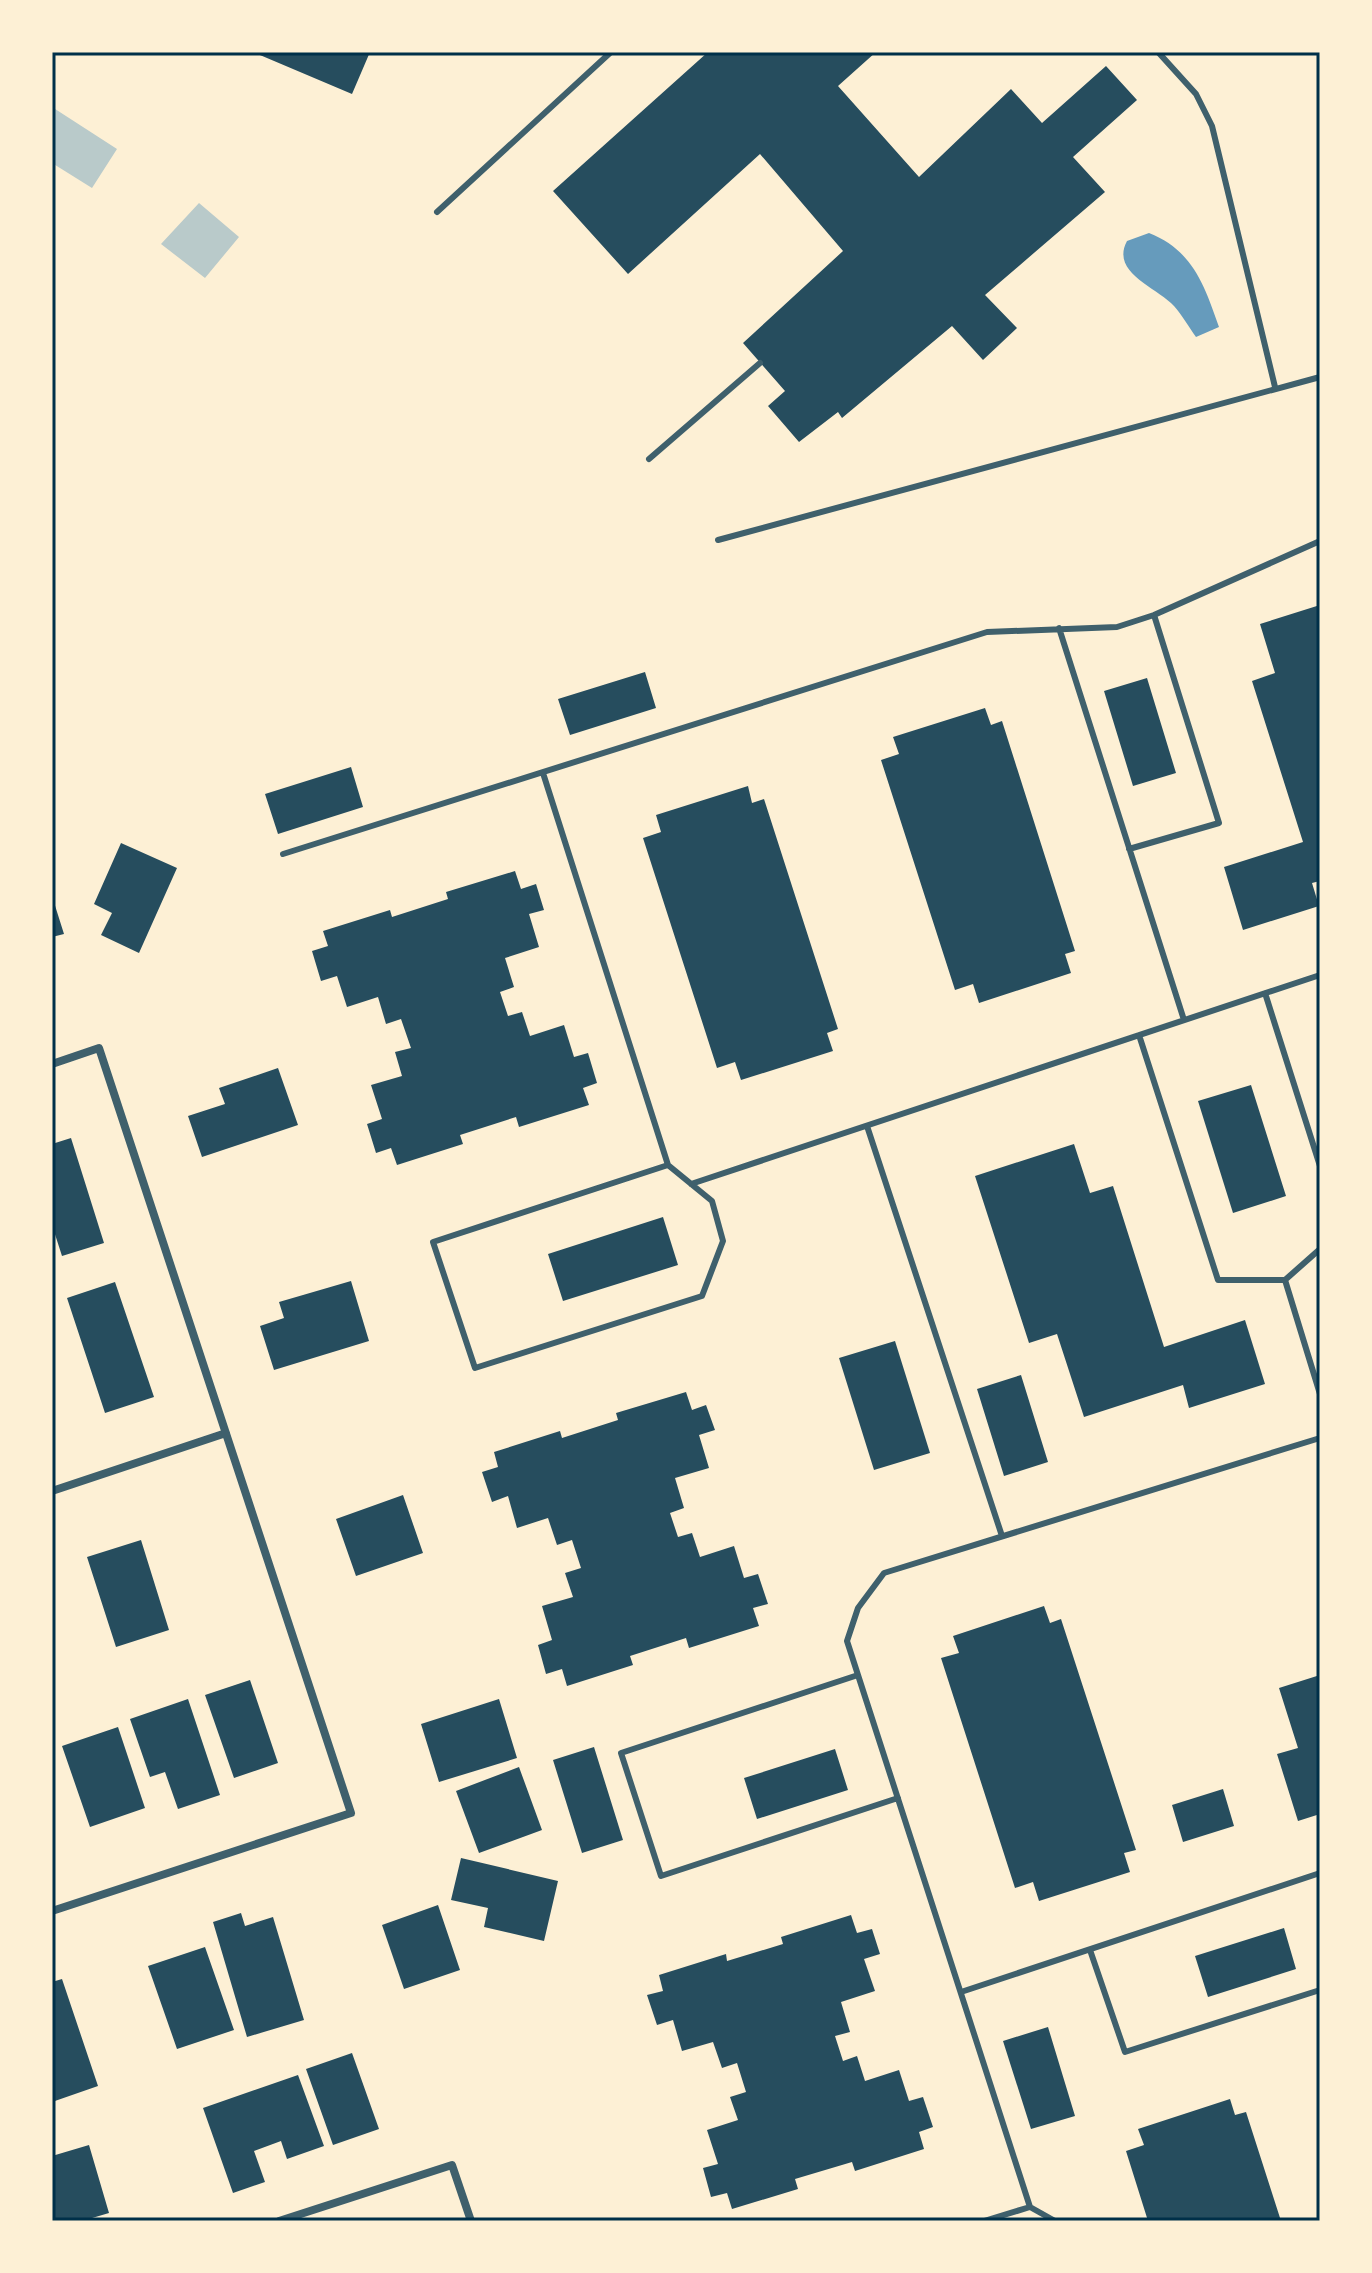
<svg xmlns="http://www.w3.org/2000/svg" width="1372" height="2273" viewBox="0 0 1372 2273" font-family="'Fira Sans',sans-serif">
<rect width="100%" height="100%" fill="#fdf0d5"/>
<path fill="#b9caca" d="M52 107 117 149 92 188 52 163Z
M199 203 239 237 205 278 161 244Z"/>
<path fill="#669bbc" d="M1149 233C1193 250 1205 287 1219 327L1196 337C1189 327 1182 315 1174 306 1157 287 1110 273 1127 241Z"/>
<path fill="#264d5e" d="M253 52H370L352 94Z
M708 52H876L838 86 919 177 1011 89 1042 123 1106 66 1137 100 1073 157 1105 192 985 295 1017 328 983 360 952 326 842 418 838 412 799 442 768 406 785 391 743 343 843 251 760 154 628 274 553 191Z
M1320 605V881L1312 883 1319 906 1243 930 1224 867 1303 842 1252 681 1275 673 1260 624Z
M645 672 656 708 570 735 558 699Z
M1147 678 1176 773 1133 786 1104 691Z
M985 708 991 725 1002 721 1075 951 1065 954 1071 973 979 1003 973 984 955 990 881 760 899 754 893 737Z
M351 767 363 807 278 834 265 794Z
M748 786 752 803 764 799 838 1029 827 1033 833 1051 741 1080 735 1062 717 1068 643 838 661 832 656 815Z
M121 843 177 868 139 953 101 935 112 913 94 904Z
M515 871 521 889 536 884 544 910 529 914 539 947 505 958 514 987 500 992 508 1016 522 1012 530 1036 564 1025 574 1057 588 1053 597 1083 583 1088 589 1105 519 1127 516 1117 460 1135 463 1144 397 1165 391 1148 376 1153 367 1124 382 1119 371 1085 402 1076 395 1052 411 1048 401 1019 386 1024 378 997 347 1007 337 976 321 981 312 951 328 946 323 931 390 910 392 917 448 899 446 892Z
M52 896 64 934 52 937Z
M278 1068 298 1125 202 1157 188 1116 225 1104 219 1088Z
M1251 1085 1286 1196 1233 1213 1198 1101Z
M71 1138 104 1243 62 1256 52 1225V1144Z
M1074 1144 1090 1193 1113 1186 1164 1347 1245 1320 1265 1384 1189 1408 1183 1385 1084 1417 1057 1334 1029 1343 975 1176Z
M663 1217 678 1265 563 1301 548 1254Z
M351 1281 369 1341 274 1370 260 1326 284 1318 279 1302Z
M115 1282 154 1397 105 1413 67 1298Z
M895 1341 930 1453 874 1470 839 1358Z
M1021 1375 1048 1462 1004 1476 977 1389Z
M686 1392 692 1410 706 1405 715 1430 699 1435 709 1468 675 1478 684 1508 670 1513 678 1537 692 1533 700 1557 734 1546 744 1578 758 1574 768 1604 753 1608 759 1626 689 1648 686 1638 630 1656 633 1665 567 1686 562 1669 546 1674 538 1645 552 1640 542 1606 573 1597 565 1573 581 1568 572 1540 557 1545 548 1518 517 1528 508 1496 492 1502 482 1472 498 1467 494 1452 560 1431 562 1438 618 1420 616 1413Z
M403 1495 423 1553 356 1576 336 1519Z
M141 1540 169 1630 116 1647 87 1557Z
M1044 1606 1050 1623 1061 1619 1136 1850 1124 1853 1130 1872 1039 1901 1033 1882 1015 1888 941 1658 959 1653 953 1636Z
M1320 1675V1814L1298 1821 1277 1754 1298 1748 1279 1688Z
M250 1680 278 1763 234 1778 205 1695Z
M188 1699 220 1795 178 1809 165 1772 150 1777 130 1719Z
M499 1699 517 1758 439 1782 421 1724Z
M118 1727 145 1808 90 1827 62 1746Z
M594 1747 623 1840 582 1853 553 1760Z
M835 1749 848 1790 757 1819 744 1778Z
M519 1767 542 1830 479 1853 456 1791Z
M1223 1789 1234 1826 1183 1842 1172 1805Z
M461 1858 558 1881 544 1941 484 1927 488 1908 451 1900Z
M438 1905 460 1970 404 1989 382 1925Z
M241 1913 245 1926 273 1917 304 2020 247 2037 213 1922Z
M851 1915 857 1933 872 1929 880 1954 864 1959 875 1991 841 2002 850 2032 835 2036 843 2061 857 2056 865 2081 899 2070 909 2101 923 2097 933 2127 919 2132 924 2149 855 2171 852 2162 795 2179 798 2189 732 2209 727 2193 711 2197 703 2168 718 2164 707 2130 738 2120 730 2097 746 2092 737 2063 722 2068 713 2042 682 2051 673 2020 657 2025 647 1995 663 1991 659 1975 726 1954 727 1961 783 1944 781 1937Z
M1284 1928 1296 1969 1208 1997 1195 1956Z
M205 1947 234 2030 177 2049 148 1966Z
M62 1979 98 2086 52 2102V1982Z
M1048 2027 1075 2116 1031 2129 1003 2041Z
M352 2053 379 2129 333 2145 306 2069Z
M298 2075 324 2146 287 2159 281 2141 254 2151 265 2182 233 2193 203 2108Z
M1230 2099 1235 2115 1246 2112 1281 2221H1148L1126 2151 1144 2145 1138 2129Z
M89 2145 109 2213 82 2221H52V2156Z"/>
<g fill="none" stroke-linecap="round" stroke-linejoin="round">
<path stroke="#3f606c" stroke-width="6" d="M1158 52 1196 94 1212 126 1275 387
M437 212 611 52
M649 459 760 363
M718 540 1320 377
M1059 628 1184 1020
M543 773 668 1165 433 1242 475 1368 702 1296 723 1241 712 1201 668 1165
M1129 849 1219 823 1154 615
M283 854 987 632 1117 627 1154 615 1320 541
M1265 993 1320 1166
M1139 1035 1218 1280H1285
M867 1126 1002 1536
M691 1184 1320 975
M1320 1249 1285 1280 1320 1394
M858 1675 621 1753 661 1876 898 1798
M1090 1950 1125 2052 1320 1990
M961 1992 1320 1873
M984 2221 1030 2207
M1055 2221 1030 2207 847 1641 858 1608 884 1573 1320 1438"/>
<path stroke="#3f606c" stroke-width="8" d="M52 1064 99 1048 351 1813 52 1911
M52 1491 226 1433
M279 2221 452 2165 471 2221"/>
</g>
<rect width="1372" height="2273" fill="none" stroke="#fdf0d5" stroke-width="108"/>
<rect x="54" y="54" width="1264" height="2165" fill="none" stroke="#003049" stroke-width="3"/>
</svg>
